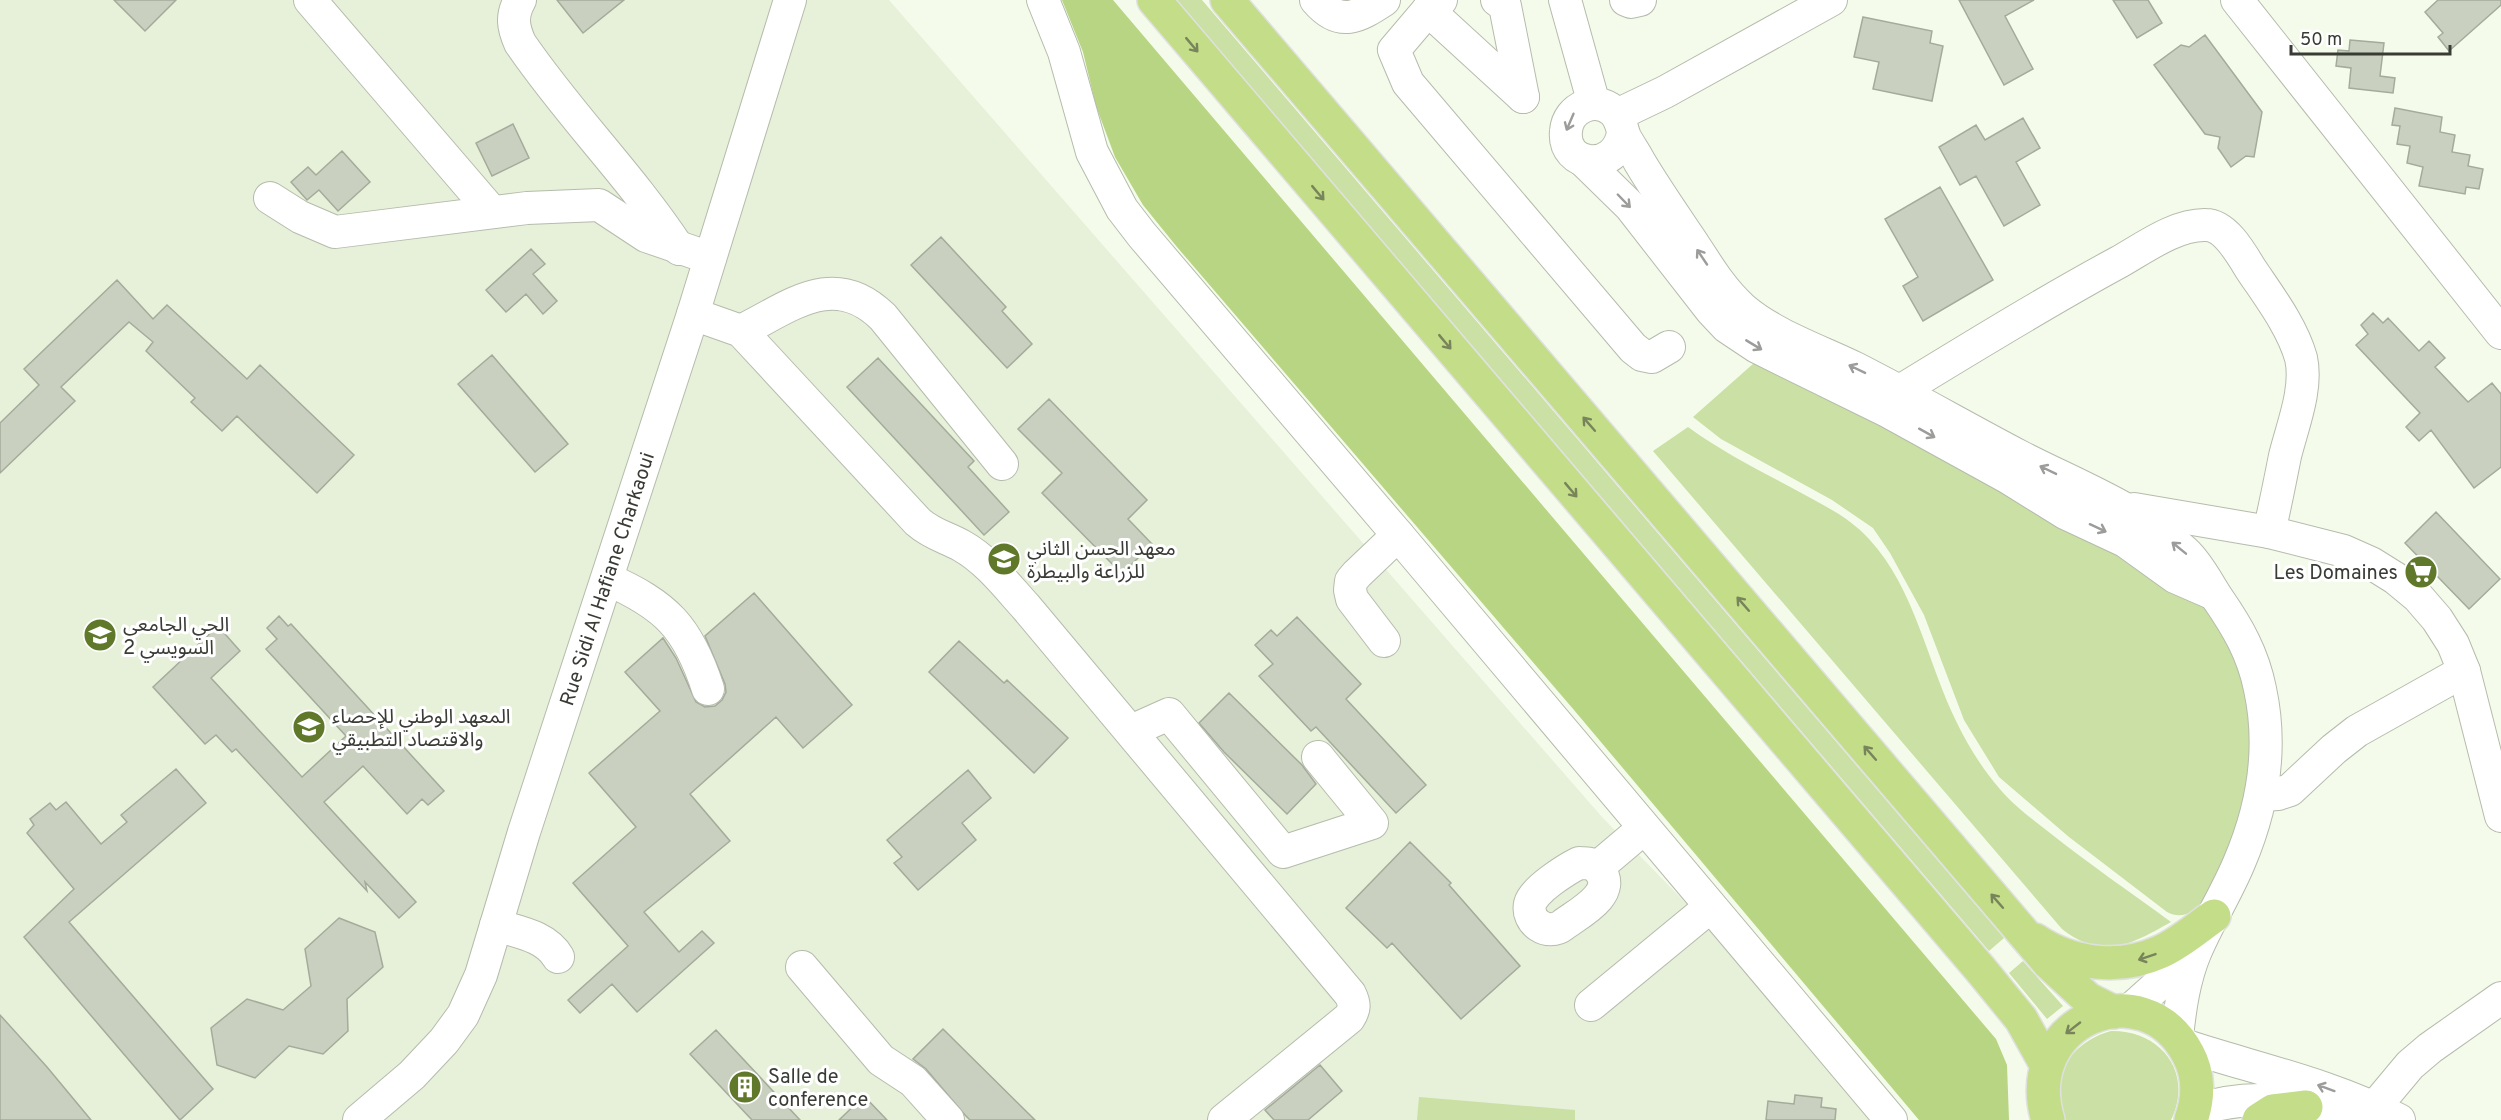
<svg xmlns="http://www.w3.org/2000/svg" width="2501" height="1120" viewBox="0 0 2501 1120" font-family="Overpass,'Noto Sans Arabic',sans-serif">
<rect width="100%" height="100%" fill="#f4fbea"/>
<path fill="#e7f0d9" d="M0 0H889L1602 817 1897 1120H0Z"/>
<path fill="#cae0a5" d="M1177 0H1202L2004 938 1989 951Z
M1771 348 2100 506 2242 641 2259 785 2205 900C2195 912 2182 920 2167 912L2069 837 1999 777 1964 720 1924 615 1890 553 1873 528 1832 500 1721 439 1693 417Z
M1688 427C1721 451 1758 470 1794 489 1821 504 1848 516 1869 539 1916 590 1927 663 1957 723 1968 746 1982 768 1999 788 2013 805 2032 819 2050 833 2089 864 2130 892 2171 922 2132 944 2103 961 2062 929L1653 451Z
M2023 961 2063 1006 2047 1019 2009 973Z
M2111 1031C2161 1030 2194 1073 2171 1120H2066C2046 1080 2070 1042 2111 1031Z
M1419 1097 1575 1110V1120H1417Z"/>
<path fill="#b7d582" d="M1062 0H1113L1996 1039 2007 1065 2009 1120H1919L1574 710 1177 247 1143 205 1115 157 1096 106 1083 52Z"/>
<path fill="#c9d0c0" stroke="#a4ab9b" stroke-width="1.5" d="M114 0H176L145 31Z
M557 0H624L583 33Z
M1959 0H2034L2005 16 2033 69 2004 85Z
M2113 0H2148L2162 23 2137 38Z
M2438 0H2501V5L2449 51 2438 37 2443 33 2425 12Z
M1863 17 1932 31 1930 43 1943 46 1932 101 1873 89 1879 62 1854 57Z
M2205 35 2262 112 2254 157 2246 156 2231 167 2218 148 2220 137 2205 134 2154 65 2181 45 2189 47Z
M2350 40 2384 43 2380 76 2395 78 2393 93 2349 88 2351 68 2336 66 2338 50 2349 51Z
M2395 108 2442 117 2440 132 2455 135 2452 152 2470 155 2468 166 2483 169 2479 189 2466 187 2465 194 2419 186 2423 167 2407 163 2410 146 2397 144 2400 126 2392 125Z
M2023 118 2040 148 2016 162 2040 205 2004 226 1976 176 1960 185 1939 147 1976 125 1985 140Z
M513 124 529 158 492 176 476 143Z
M342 151 370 182 338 211 319 190 307 200 291 182 308 167 316 175Z
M1940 187 1993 280 1923 321 1903 286 1918 277 1885 219Z
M941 237 1006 307 1002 311 1032 344 1007 368 911 265Z
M531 249 545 264 533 274 557 301 543 314 526 294 506 312 486 290Z
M117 280 153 319 167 305 247 379 260 365 354 455 317 493 237 416 222 431 191 402 195 398 146 351 153 342 129 322 61 387 75 401 0 473V423L39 385 24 369Z
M2373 313 2383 323 2388 318 2419 351 2429 341 2445 358 2435 367 2468 402 2492 383 2501 394V467L2474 488 2431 430 2419 441 2406 427 2420 413 2356 345 2368 334 2361 325Z
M492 355 568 444 535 472 458 384Z
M878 358 974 461 968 467 1009 512 984 535 847 387Z
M1049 399 1147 500 1128 519 1152 544 1122 574 1042 493 1062 473 1018 429Z
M2436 512 2500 579 2469 609 2405 543Z
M754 593 852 705 803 748 776 717 690 794 730 841 644 912 679 952 702 931 714 943 637 1012 612 984 580 1013 568 1000 628 946 573 883 636 827 589 773 660 711 625 672 663 638 676 658 696 702 705 707 715 706 722 700 726 692 725 684 705 636Z
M279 616 288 626 291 624 444 791 428 805 422 799 407 814 363 766 324 802 416 902 399 918 365 882 367 891 236 749 232 752 216 735 205 744 153 687 218 626 240 651 211 678 302 777 346 736 266 649 277 639 267 628Z
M1297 617 1361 684 1346 699 1426 785 1396 813 1316 727 1311 731 1259 676 1273 664 1255 645 1271 630 1277 636Z
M959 641 1004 683 1007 680 1068 738 1034 773 929 672Z
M1229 693 1302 765 1316 784 1287 814 1224 752 1199 723Z
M176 769 206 803 69 922 213 1089 180 1120 24 937 74 889 27 833 34 825 30 819 50 803 56 810 66 802 101 844 127 822 121 815Z
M968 770 991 798 962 823 976 840 918 890 894 863 902 857 887 840Z
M1410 842 1451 883 1449 885 1520 966 1461 1019 1392 943 1387 948 1346 908Z
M339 918 375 932 383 967 347 999 348 1031 323 1054 289 1046 255 1078 217 1065 211 1028 247 999 283 1010 311 986 305 949Z
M0 1015 47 1067 91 1120H0Z
M943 1029 1035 1120H970L965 1115 926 1069 913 1059Z
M716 1030 800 1120H752L690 1054Z
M1320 1065 1342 1091 1308 1120H1274L1265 1110Z
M1795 1095 1822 1098 1821 1107 1836 1109 1835 1120H1766L1768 1101 1794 1104Z
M864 1096 887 1120H839Z"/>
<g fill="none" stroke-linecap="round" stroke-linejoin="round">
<defs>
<g id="minor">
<path d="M310 0 492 212"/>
<path d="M520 0C511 16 513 27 520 43 569 115 631 176 679 249"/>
<path d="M1043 0 1064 52 1092 152 1122 209 1142 235 1398 535 1891 1120"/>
<path d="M1316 0C1340 28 1358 17 1384 0"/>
<path d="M1441 0 1428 10 1394 50 1408 83 1633 348 1642 355 1652 357 1669 347"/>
<path d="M1497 0 1505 6 1523 97"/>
<path d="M1565 0 1594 104"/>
<path d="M1626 0 1631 2 1640 0"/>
<path d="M2237 0 2501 333"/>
<path d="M1428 10 1523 97"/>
<path d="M1617 115 1665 92 1831 0"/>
<path d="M1623 133C1616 174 1562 168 1566 131 1568 107 1596 96 1613 111 1622 119 1621 128 1625 137 1629 145 1635 153 1639 161 1655 188 1673 214 1690 239 1706 263 1720 288 1742 308 1773 335 1818 350 1855 368 1910 396 1964 427 2019 456 2075 485 2138 508 2185 552 2199 565 2208 584 2218 599 2238 628 2253 654 2260 689 2273 749 2263 807 2239 863 2226 894 2208 922 2195 953 2184 980 2180 1008 2177 1037"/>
<path d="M1583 160 1630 206 1711 310 1727 327 1757 347 1889 412 2007 477 2065 513 2125 541 2175 577 2214 594"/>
<path d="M270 198 300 217 335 232 527 208 599 205 646 236 710 258"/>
<path d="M693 314 741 331 918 522C933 535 946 537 962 546 987 560 1007 586 1026 607L1350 994C1355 1004 1355 1009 1349 1018L1224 1120"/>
<path d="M741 331C791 306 834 269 883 317L1002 464"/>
<path d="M1900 391C1972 347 2045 302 2119 262 2144 248 2176 224 2206 225 2225 225 2241 253 2250 268 2268 295 2292 326 2301 358 2308 389 2292 427 2285 456 2280 481 2275 507 2269 532"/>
<path d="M2134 509 2269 532 2344 551 2371 563 2395 578 2418 597 2437 619 2453 644 2464 671 2501 816"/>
<path d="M607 579C666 605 688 627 708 689"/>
<path d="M1384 641 1352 599 1350 590 1351 581 1357 574 1398 535"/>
<path d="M1131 731 1169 714 1283 852 1372 823 1318 757"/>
<path d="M2262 795 2278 794 2290 790 2334 749 2357 731 2464 671"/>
<path d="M1579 863C1588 863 1594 863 1600 871 1617 894 1579 913 1563 925 1548 937 1526 922 1530 904 1533 890 1567 869 1579 863Z"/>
<path d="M1598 867 1643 829"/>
<path d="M496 925C518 932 546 936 558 957"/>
<path d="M802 967 881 1060 913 1081 948 1120"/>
<path d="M1591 1005 1710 907"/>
<path d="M2128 1012 2195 952"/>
<path d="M2183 1045C2256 1069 2330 1084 2399 1120"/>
<path d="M2194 1111C2245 1094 2296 1097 2345 1120"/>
<path id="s1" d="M359 1120 412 1075 444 1041 463 1015 481 975 524 832 693 314 790 0"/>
<path d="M2364 1120 2410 1065 2430 1048 2501 998"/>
</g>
<path id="major" d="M1154 0 1981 970 2021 1019 2046 1064
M1227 0 2049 963 2088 999 2114 1012
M2035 940C2072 965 2120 970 2160 952 2180 943 2197 928 2214 916
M2048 1120C2018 1022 2143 968 2188 1054 2199 1074 2199 1098 2191 1120
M2259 1120 2273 1111 2306 1107"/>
</defs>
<use href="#minor" stroke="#b5bcac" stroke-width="34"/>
<use href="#major" stroke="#dfe0df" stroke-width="36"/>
<use href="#minor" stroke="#fff" stroke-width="32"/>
<use href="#major" stroke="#c4dd88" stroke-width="33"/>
</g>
<defs><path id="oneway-shaft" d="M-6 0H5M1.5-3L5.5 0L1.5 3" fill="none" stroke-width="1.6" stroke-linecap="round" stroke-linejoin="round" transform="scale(1.5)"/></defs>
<g stroke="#78845a">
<use href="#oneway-shaft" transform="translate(1192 45) rotate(50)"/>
<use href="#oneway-shaft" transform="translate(1318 193) rotate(50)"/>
<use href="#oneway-shaft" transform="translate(1445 342) rotate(50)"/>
<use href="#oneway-shaft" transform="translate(1589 424) rotate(-131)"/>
<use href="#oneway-shaft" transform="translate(1571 490) rotate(50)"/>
<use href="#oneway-shaft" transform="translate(1743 604) rotate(-131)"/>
<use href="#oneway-shaft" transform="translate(1870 753) rotate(-131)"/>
<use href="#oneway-shaft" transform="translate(1997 901) rotate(-131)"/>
<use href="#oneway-shaft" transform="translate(2147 957) rotate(161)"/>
<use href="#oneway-shaft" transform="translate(2073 1028) rotate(142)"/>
</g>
<g stroke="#9c9d9a">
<use href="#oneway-shaft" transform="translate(1570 122) rotate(113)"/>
<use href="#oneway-shaft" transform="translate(1624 201) rotate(46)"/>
<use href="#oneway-shaft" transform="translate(1702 257) rotate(-124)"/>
<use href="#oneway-shaft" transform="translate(1754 345) rotate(31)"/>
<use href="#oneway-shaft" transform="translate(1857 369) rotate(-154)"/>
<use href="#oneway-shaft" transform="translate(1927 433) rotate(29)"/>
<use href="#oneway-shaft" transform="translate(2048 470) rotate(-154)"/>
<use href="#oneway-shaft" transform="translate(2098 528) rotate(25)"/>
<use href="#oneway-shaft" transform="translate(2179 548) rotate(-141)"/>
<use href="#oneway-shaft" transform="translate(2326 1088) rotate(-160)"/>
</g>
<defs>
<symbol id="university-disc" viewBox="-11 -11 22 22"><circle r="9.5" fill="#60782a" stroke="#fff"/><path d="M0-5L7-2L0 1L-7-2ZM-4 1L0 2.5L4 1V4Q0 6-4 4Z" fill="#fff"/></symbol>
<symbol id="supermarket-disc" viewBox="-11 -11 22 22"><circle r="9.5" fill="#60782a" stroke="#fff"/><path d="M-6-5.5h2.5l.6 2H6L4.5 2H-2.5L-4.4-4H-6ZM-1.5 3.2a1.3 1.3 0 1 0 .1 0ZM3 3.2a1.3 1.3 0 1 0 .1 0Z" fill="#fff"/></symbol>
<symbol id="building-disc" viewBox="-11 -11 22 22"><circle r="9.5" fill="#60782a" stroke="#fff"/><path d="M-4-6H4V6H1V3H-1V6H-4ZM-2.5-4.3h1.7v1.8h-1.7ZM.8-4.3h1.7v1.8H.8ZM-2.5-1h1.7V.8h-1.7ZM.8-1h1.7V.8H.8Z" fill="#fff"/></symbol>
</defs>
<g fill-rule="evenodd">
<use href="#university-disc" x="985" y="540" width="38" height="38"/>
<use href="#supermarket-disc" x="2402" y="553" width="38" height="38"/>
<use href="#university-disc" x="81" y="616" width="38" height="38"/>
<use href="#university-disc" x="290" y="708" width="38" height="38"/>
<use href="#building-disc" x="726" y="1068" width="38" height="38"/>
</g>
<g text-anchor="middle" stroke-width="6" stroke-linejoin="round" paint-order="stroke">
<g font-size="20" fill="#393b35" stroke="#fff" text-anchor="start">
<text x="1027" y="555">معهد الحسن الثاني<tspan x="1027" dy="23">للزراعة والبيطرة</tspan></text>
<text x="2398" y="579" text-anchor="end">Les Domaines</text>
<text x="123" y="631">الحي الجامعي<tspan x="123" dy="23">السويسي 2</tspan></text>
<text x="332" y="723">المعهد الوطني للإحصاء<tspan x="332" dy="23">والاقتصاد التطبيقي</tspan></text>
<text x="768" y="1083">Salle de<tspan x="768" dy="23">conference</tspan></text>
</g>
<g font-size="20" fill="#393b35" stroke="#fff">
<text dy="7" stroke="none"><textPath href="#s1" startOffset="608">Rue Sidi Al Hafiane Charkaoui</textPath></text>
</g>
</g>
<path d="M2291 45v9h159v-9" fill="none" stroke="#393b35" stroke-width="3"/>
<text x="2300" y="45" font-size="18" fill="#393b35" stroke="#ffffff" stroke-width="4.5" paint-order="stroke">50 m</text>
</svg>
